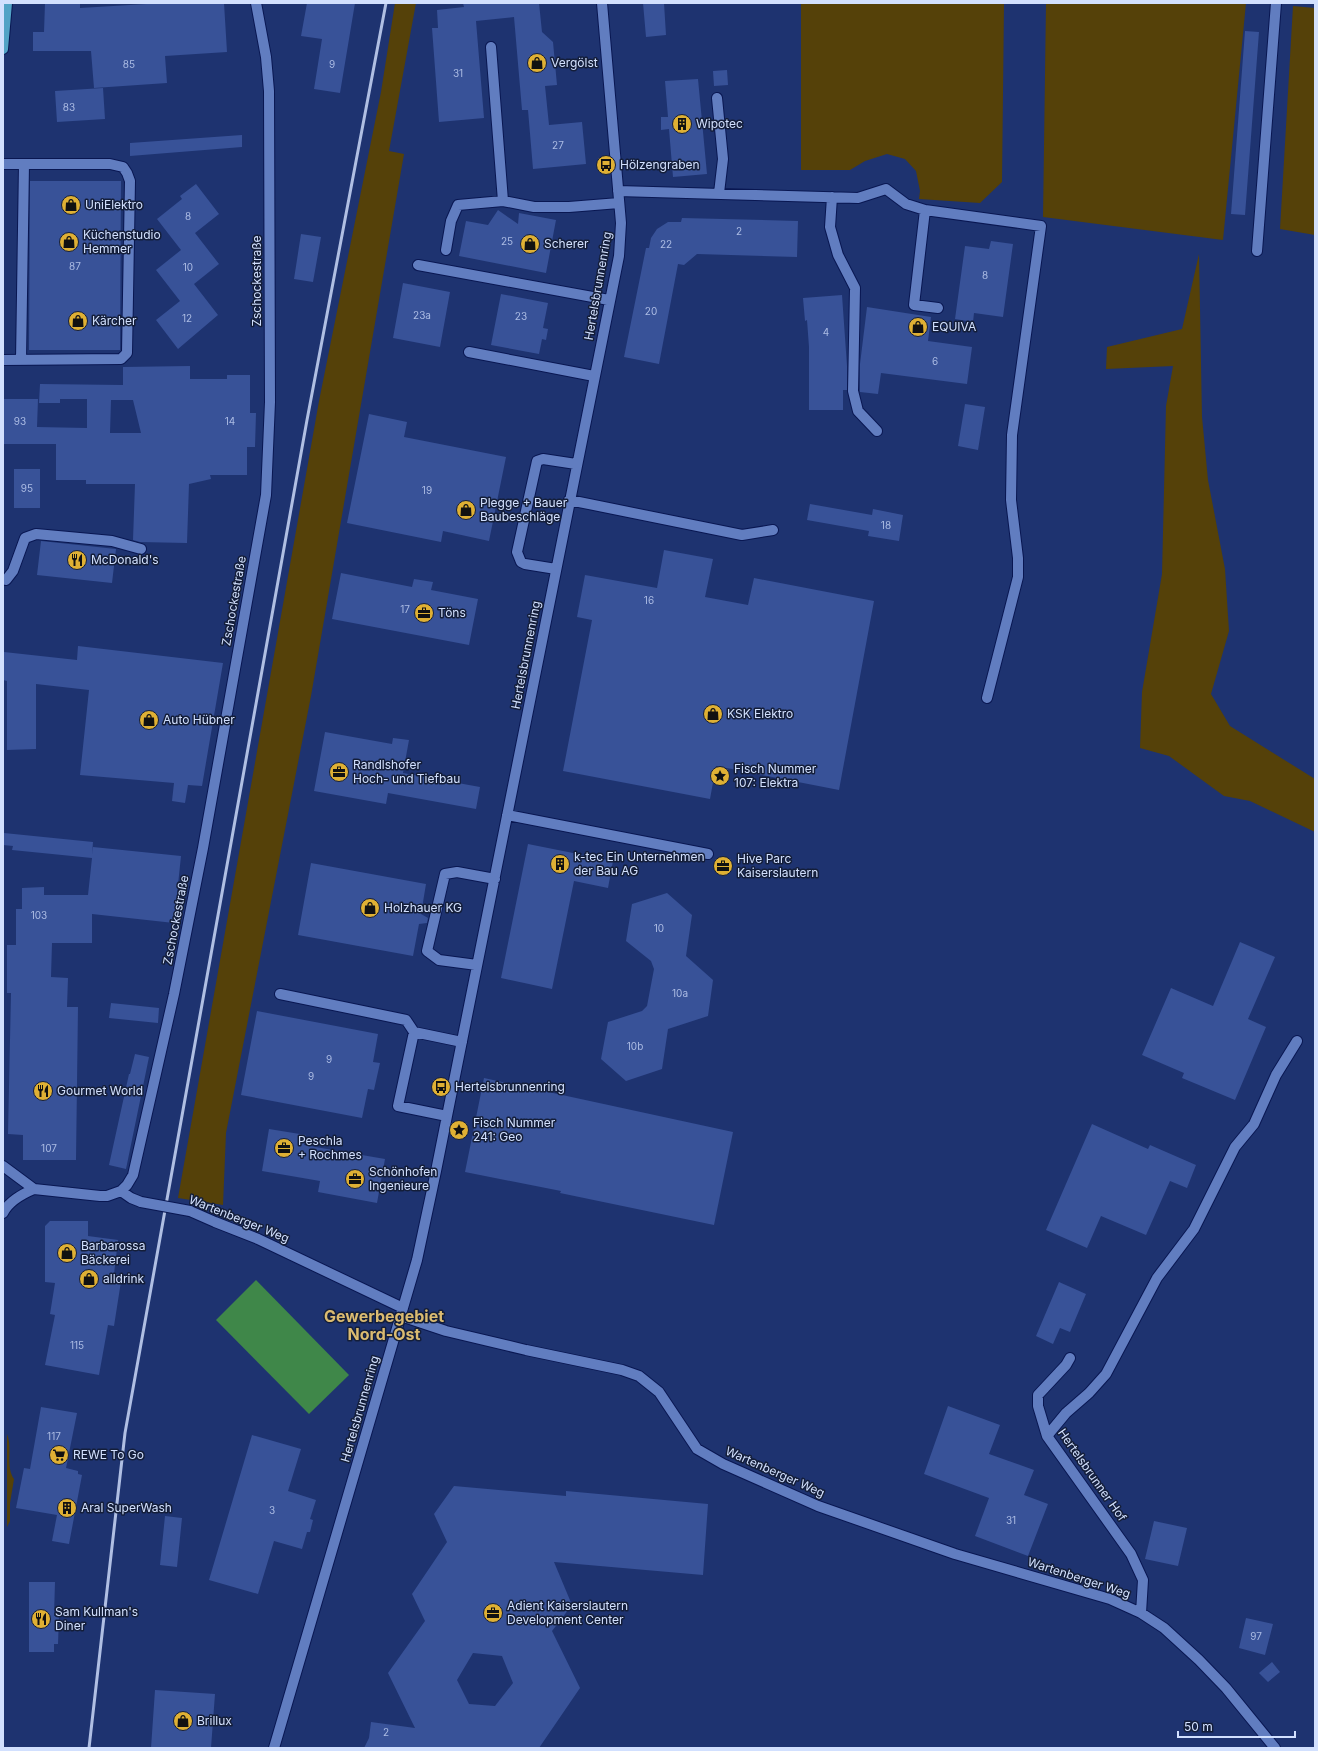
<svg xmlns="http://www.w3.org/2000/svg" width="1318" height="1751" viewBox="0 0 1318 1751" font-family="Inter,sans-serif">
<rect width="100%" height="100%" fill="#1e3370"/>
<path fill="#554109" d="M395 3H416L389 151 404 154 311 696 226 1133 223 1205 178 1198 319 401 381 92Z
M801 3H1004L1002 182 980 203 919 199 920 191 916 171 905 159 887 154 865 161 850 170H801Z
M1046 3H1246L1223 240 1043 217Z
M1293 6 1315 8V235L1280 229Z
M1199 254 1202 417 1208 480 1225 569 1229 631 1211 694 1230 726 1315 779V832L1250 801 1224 796 1169 756 1140 748 1142 692 1162 574 1166 406 1173 366 1106 369 1107 347 1182 329Z
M7 1434C13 1448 5 1466 14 1479L10 1503V1521L7 1527Z"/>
<path fill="#3f8749" d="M256 1280 349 1375 309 1414 216 1320Z"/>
<path fill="#385298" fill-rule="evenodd" d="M45 3H80V8L163 3H224L227 52 165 56 167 83 94 88 91 51H33V32H44Z
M307 3H355L340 93 314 89 322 39 301 36Z
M463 3H539L542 32 553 42 557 85 545 86 549 125 582 122 586 164 533 169 528 110H522L514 17 476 21 484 118 439 122 432 28H438L437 10 464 7Z
M643 3H664L666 35 646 37Z
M1245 31 1259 32 1245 215 1231 214Z
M727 70 728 85 714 86 713 71Z
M698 79 707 174 673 177 669 129 661 130V117H668L665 81Z
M103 88 105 119 57 122 55 91Z
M242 135V147L130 156V143Z
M30 181H121L120 350H29Z
M196 184 219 214 195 233 219 264 194 284 218 315 178 349 156 320 180 301 156 270 181 250 157 219 182 199 180 196Z
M498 210 518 224 519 213 556 220 546 273 459 256 466 221 488 225Z
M682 218 798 221 797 257 697 254 684 265 678 264 659 364 624 357 646 248H649L651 238 657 229 668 222H681Z
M301 234 321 237 313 282 294 279Z
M991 241 1013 244 1003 317 974 313 973 322 955 319 965 246 989 249Z
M403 283 450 292 440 347 393 338Z
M501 294 548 303 543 328 548 329 546 340 542 339 539 354 491 345Z
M842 295 847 366V390H843V410H809V347L807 320 805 321 803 298Z
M867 307 931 317 928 341 972 347 967 384 881 373 878 394 860 392V364Z
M190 366V379H227V375H250V413H256L255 447H247V475H210L211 479 189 484 187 543 140 542 133 540 135 484H86V480H56V444H3V399H38L37 427 87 428V399H60V403H39L40 384 123 385V367ZM111 400H133L141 433H110Z
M965 404 985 407 978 450 958 446Z
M369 414 407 422 404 437 506 457 489 541 443 531 441 542 347 523Z
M14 469H40V508H14Z
M810 504 872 515 873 509 903 515 899 541 868 536 869 531 807 520Z
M41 541 116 549 112 583 37 575Z
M664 550 713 559 705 597 748 605 754 578 874 601 839 790 716 766 710 799 563 771 592 620 577 617 585 575 657 588Z
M341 573 412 587 414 579 433 582 431 590 478 599 469 645 332 619Z
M78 646 223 663 202 786 188 785 185 803 172 801 174 783 80 775 89 690 36 684V749L7 750V681L3 680 4 652 77 660Z
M325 732 392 744 393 738 409 740 403 773 480 787 476 809 388 793 386 804 314 791Z
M4 833 93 842 92 855 93 847 181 856 174 923 92 914V943H52L51 977 68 978 67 1007H78L76 1160H23V1135L8 1134 11 993H7V945H16V909H22V888L44 887V895H88L92 858 12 850 13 846 3 845Z
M528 844 613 861 608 888 574 881 552 989 501 978Z
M311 863 426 884 421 914 428 918 427 923 419 924 413 956 298 935Z
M667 893 692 915 686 956 713 980 708 1016 668 1029 662 1069 626 1081 601 1059 608 1022 642 1011 647 1006 654 969 651 961 626 941 632 904Z
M1240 942 1275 957 1248 1019 1266 1027 1235 1100 1182 1078 1184 1073 1142 1055 1171 988 1213 1006Z
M111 1003 159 1008 158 1023 109 1018Z
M257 1011 378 1034 373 1062 380 1063 374 1090 368 1089 362 1118 241 1095Z
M135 1054 149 1057 126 1169 109 1165 129 1074H130Z
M484 1078 733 1132 714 1225 560 1193 561 1191 465 1172Z
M1092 1124 1148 1149 1150 1145 1196 1165 1187 1188 1170 1181 1146 1235 1101 1216 1087 1248 1046 1230Z
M269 1129 306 1135 304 1145 385 1159 377 1203 318 1192 320 1181 262 1171Z
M50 1221H88V1236L118 1240 114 1274 122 1275 114 1326 108 1325 99 1375 45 1365 55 1315 50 1314 55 1283 45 1282V1226Z
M1059 1282 1086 1294 1070 1332 1060 1328 1053 1344 1036 1336Z
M948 1406 1000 1425 989 1454 1034 1470 1024 1495 1048 1504 1028 1556 975 1536 989 1498 924 1474Z
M41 1407 77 1413 66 1468 78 1471V1474L82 1475 69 1544 52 1541 57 1515 16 1508 24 1468 30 1469Z
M252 1435 301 1449 288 1491 316 1500 310 1519 313 1520 310 1532H307L302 1549 274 1541 258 1594 209 1580Z
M454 1486 566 1496V1491L708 1504 703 1575 554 1562 572 1605 552 1631 580 1688 539 1748H364L369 1738 371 1722 415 1728 388 1673 425 1621 412 1594 447 1542 434 1514ZM473 1653 502 1656 513 1683 495 1706 469 1704 457 1680Z
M165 1516 182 1518 177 1567 160 1565Z
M1154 1521 1187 1528 1178 1566 1145 1559Z
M29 1582H55L54 1616H59L58 1644H54V1652H29Z
M1246 1618 1273 1624 1265 1655 1239 1648Z
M1272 1662 1280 1672 1268 1682 1259 1673Z
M155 1690 215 1694 211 1748H151Z"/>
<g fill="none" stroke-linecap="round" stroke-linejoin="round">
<defs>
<path id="minor" d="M717 98 723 159 719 193
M3 164H110L123 167 127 173 130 181 127 353 121 359 3 360
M618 191 858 198 886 189 906 204 925 210 1041 226 1012 435 1011 500 1018 558V577L987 698
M832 197 830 227 838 255 855 288 853 391 858 411 877 431
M503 201 534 207H569L619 203
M925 210 914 305 938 308
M446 250 451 221 458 205 503 201 491 47
M1257 251 1276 3
M418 265 609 300
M469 352 594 376
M21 360 24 164
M569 500 742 535 773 530
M556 569 525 564 521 562 517 552 537 461 543 459 576 464
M6 580 13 571 25 538 36 534 112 541 141 549
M507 815 708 854
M477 965 439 960 427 951 445 874 457 872 495 879
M280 994 406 1020 414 1032 462 1042
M414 1032 398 1106 447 1116
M3 1166 34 1189 100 1196H107L121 1191 127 1185 133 1175 174 994 203 848 266 495 270 402 269 91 266 57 256 3
M121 1191 131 1198 141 1202
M190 1211 215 1222 258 1239 403 1308
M3 1213C9 1201 22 1194 34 1189
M401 1316 446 1331 526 1350 622 1370 639 1376 659 1392 697 1449 723 1464 818 1506 955 1554 1110 1599 1141 1613 1164 1628 1199 1660 1226 1688 1275 1748
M1070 1358 1066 1365 1038 1395V1406L1047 1436 1131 1554 1143 1580 1141 1613
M1047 1436 1066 1413 1089 1393 1106 1374 1157 1278 1194 1229 1235 1147 1254 1124 1276 1075 1297 1041
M274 1748 417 1260 436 1171 619 256 621 223 602 3"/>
<path id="major" d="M3 49 7 3"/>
</defs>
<use href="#minor" stroke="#091752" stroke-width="12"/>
<use href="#major" stroke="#091752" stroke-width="12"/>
<use href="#minor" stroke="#617dc0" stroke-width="10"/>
<use href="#major" stroke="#52a3c6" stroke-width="10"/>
<path stroke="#b0bfe3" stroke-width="3" d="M89 1748 125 1433 307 420 386 3"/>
<defs>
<path id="minor-bridge" d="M141 1202 190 1211"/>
</defs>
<use href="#minor-bridge" stroke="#091752" stroke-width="12" stroke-linecap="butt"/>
<use href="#minor-bridge" stroke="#617dc0" stroke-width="10"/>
</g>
<defs>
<symbol id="shop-disc" viewBox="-11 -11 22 22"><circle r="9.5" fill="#dfb034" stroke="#141e39"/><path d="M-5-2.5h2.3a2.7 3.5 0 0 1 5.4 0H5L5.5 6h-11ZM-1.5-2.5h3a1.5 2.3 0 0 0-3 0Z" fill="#111"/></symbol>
<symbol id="building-disc" viewBox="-11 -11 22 22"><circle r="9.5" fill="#dfb034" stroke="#141e39"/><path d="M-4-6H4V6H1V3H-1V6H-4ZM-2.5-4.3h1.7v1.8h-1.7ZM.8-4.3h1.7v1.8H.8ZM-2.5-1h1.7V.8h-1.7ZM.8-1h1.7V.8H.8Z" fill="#111"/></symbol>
<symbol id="bus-disc" viewBox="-11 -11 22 22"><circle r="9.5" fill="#dfb034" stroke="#141e39"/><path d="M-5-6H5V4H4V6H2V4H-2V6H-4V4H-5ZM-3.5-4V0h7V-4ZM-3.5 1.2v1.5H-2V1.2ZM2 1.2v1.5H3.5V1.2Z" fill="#111"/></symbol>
<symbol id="restaurant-disc" viewBox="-11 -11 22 22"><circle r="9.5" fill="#dfb034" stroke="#141e39"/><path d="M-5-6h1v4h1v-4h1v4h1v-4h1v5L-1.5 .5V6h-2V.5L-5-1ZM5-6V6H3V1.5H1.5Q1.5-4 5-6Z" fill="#111"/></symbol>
<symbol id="office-disc" viewBox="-11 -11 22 22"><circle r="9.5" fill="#dfb034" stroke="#141e39"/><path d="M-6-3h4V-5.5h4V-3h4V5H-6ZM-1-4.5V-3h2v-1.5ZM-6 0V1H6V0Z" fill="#111"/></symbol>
<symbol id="sight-disc" viewBox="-11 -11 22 22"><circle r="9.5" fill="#dfb034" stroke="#141e39"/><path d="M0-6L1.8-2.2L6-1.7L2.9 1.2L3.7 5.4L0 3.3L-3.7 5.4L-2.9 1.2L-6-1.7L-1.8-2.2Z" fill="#111"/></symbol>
<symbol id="supermarket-disc" viewBox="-11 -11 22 22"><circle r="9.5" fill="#dfb034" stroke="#141e39"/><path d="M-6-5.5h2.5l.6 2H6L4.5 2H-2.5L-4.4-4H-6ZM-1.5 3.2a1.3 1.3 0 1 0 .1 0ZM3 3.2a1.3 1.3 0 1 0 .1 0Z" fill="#111"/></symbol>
</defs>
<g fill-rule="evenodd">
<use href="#shop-disc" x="526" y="52" width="22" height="22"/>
<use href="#building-disc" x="671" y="113" width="22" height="22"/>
<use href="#bus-disc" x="595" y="154" width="22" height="22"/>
<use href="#shop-disc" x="60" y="194" width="22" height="22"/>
<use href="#shop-disc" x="58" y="231" width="22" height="22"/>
<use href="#shop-disc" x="519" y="233" width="22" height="22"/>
<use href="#shop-disc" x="67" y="310" width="22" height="22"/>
<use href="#shop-disc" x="907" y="316" width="22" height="22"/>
<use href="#shop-disc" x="455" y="499" width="22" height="22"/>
<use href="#restaurant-disc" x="66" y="549" width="22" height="22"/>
<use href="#office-disc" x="413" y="602" width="22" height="22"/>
<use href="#shop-disc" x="702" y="703" width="22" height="22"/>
<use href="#shop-disc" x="138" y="709" width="22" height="22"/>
<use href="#office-disc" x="328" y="761" width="22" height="22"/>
<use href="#sight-disc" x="709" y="765" width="22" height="22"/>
<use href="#building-disc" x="549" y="853" width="22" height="22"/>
<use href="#office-disc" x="712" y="855" width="22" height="22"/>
<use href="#shop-disc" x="359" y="897" width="22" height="22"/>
<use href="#bus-disc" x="430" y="1076" width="22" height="22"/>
<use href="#restaurant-disc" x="32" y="1080" width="22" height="22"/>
<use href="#sight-disc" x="448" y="1119" width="22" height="22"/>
<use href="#office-disc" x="273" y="1137" width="22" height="22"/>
<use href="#office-disc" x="344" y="1168" width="22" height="22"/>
<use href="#shop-disc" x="56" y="1242" width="22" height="22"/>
<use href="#shop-disc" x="78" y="1268" width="22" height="22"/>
<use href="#supermarket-disc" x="48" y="1444" width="22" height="22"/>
<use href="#building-disc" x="56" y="1497" width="22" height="22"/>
<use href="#office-disc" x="482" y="1602" width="22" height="22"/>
<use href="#restaurant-disc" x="30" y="1608" width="22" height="22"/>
<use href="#shop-disc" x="172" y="1710" width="22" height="22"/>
</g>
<g text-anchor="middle" stroke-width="3" stroke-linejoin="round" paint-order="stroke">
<g font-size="10" fill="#acbce4">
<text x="129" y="68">85</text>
<text x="332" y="68">9</text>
<text x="458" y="77">31</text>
<text x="69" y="111">83</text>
<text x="558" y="149">27</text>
<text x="188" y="220">8</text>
<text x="739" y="235">2</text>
<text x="507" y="245">25</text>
<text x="666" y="248">22</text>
<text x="75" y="270">87</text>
<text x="188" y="271">10</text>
<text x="985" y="279">8</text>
<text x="651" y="315">20</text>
<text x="422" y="319">23a</text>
<text x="521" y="320">23</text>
<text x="187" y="322">12</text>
<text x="826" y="336">4</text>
<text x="935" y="365">6</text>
<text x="20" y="425">93</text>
<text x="230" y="425">14</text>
<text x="27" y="492">95</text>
<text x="427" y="494">19</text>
<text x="886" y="529">18</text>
<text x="649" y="604">16</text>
<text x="405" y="613">17</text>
<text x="39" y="919">103</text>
<text x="659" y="932">10</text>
<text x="680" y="997">10a</text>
<text x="635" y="1050">10b</text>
<text x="329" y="1063">9</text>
<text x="311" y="1080">9</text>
<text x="49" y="1152">107</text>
<text x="77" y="1349">115</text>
<text x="54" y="1440">117</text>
<text x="272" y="1514">3</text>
<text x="1011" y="1524">31</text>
<text x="1256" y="1640">97</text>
<text x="386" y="1736">2</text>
</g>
<g font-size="12" fill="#d2e0fe" stroke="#141e39" text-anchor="start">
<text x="551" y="67">Vergölst</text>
<text x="696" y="128">Wipotec</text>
<text x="620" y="169">Hölzengraben</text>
<text x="85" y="209">UniElektro</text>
<text x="83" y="239">Küchenstudio<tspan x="83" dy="14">Hemmer</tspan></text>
<text x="544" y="248">Scherer</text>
<text x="92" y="325">Kärcher</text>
<text x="932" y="331">EQUIVA</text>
<text x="480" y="507">Plegge + Bauer<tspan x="480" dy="14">Baubeschläge</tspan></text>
<text x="91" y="564">McDonald's</text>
<text x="438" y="617">Töns</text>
<text x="727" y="718">KSK Elektro</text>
<text x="163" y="724">Auto Hübner</text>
<text x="353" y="769">Randlshofer<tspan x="353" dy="14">Hoch- und Tiefbau</tspan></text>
<text x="734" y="773">Fisch Nummer<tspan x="734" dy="14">107: Elektra</tspan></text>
<text x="574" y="861">k-tec Ein Unternehmen<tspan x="574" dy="14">der Bau AG</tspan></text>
<text x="737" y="863">Hive Parc<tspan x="737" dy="14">Kaiserslautern</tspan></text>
<text x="384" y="912">Holzhauer KG</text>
<text x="455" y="1091">Hertelsbrunnenring</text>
<text x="57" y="1095">Gourmet World</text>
<text x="473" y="1127">Fisch Nummer<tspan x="473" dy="14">241: Geo</tspan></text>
<text x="298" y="1145">Peschla<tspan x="298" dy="14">+ Rochmes</tspan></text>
<text x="369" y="1176">Schönhofen<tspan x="369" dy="14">Ingenieure</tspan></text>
<text x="81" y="1250">Barbarossa<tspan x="81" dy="14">Bäckerei</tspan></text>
<text x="103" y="1283">alldrink</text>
<text x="73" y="1459">REWE To Go</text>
<text x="81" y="1512">Aral SuperWash</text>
<text x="507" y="1610">Adient Kaiserslautern<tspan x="507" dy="14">Development Center</tspan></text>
<text x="55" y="1616">Sam Kullman's<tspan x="55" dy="14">Diner</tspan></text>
<text x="197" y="1725">Brillux</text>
</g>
<g font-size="12" fill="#d2e0fe" stroke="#141e39">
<text transform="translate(257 281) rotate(-90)" y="4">Zschockestraße</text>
<text transform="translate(598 286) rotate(-80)" y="4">Hertelsbrunnenring</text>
<text transform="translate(234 601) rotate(-80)" y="4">Zschockestraße</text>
<text transform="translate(526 655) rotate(-79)" y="4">Hertelsbrunnenring</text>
<text transform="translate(176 920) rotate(-79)" y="4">Zschockestraße</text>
<text transform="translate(239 1219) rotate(22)" y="4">Wartenberger Weg</text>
<text transform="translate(360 1409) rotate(-74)" y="4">Hertelsbrunnenring</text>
<text transform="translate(775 1472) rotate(24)" y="4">Wartenberger Weg</text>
<text transform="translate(1092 1475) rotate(55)" y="4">Hertelsbrunner Hof</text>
<text transform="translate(1079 1578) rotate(18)" y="4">Wartenberger Weg</text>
</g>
<g font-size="16" font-weight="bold" fill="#dbbb71" stroke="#141e39">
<text x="384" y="1322">Gewerbegebiet<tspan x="384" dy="18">Nord-Ost</tspan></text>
</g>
</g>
<rect width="1318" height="1751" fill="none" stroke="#d2e0fe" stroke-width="8"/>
<path d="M1178 1731v6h117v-6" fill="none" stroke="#d2e0fe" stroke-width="2"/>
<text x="1184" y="1731" font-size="12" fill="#d2e0fe" stroke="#141e39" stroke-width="3" paint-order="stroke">50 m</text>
</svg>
